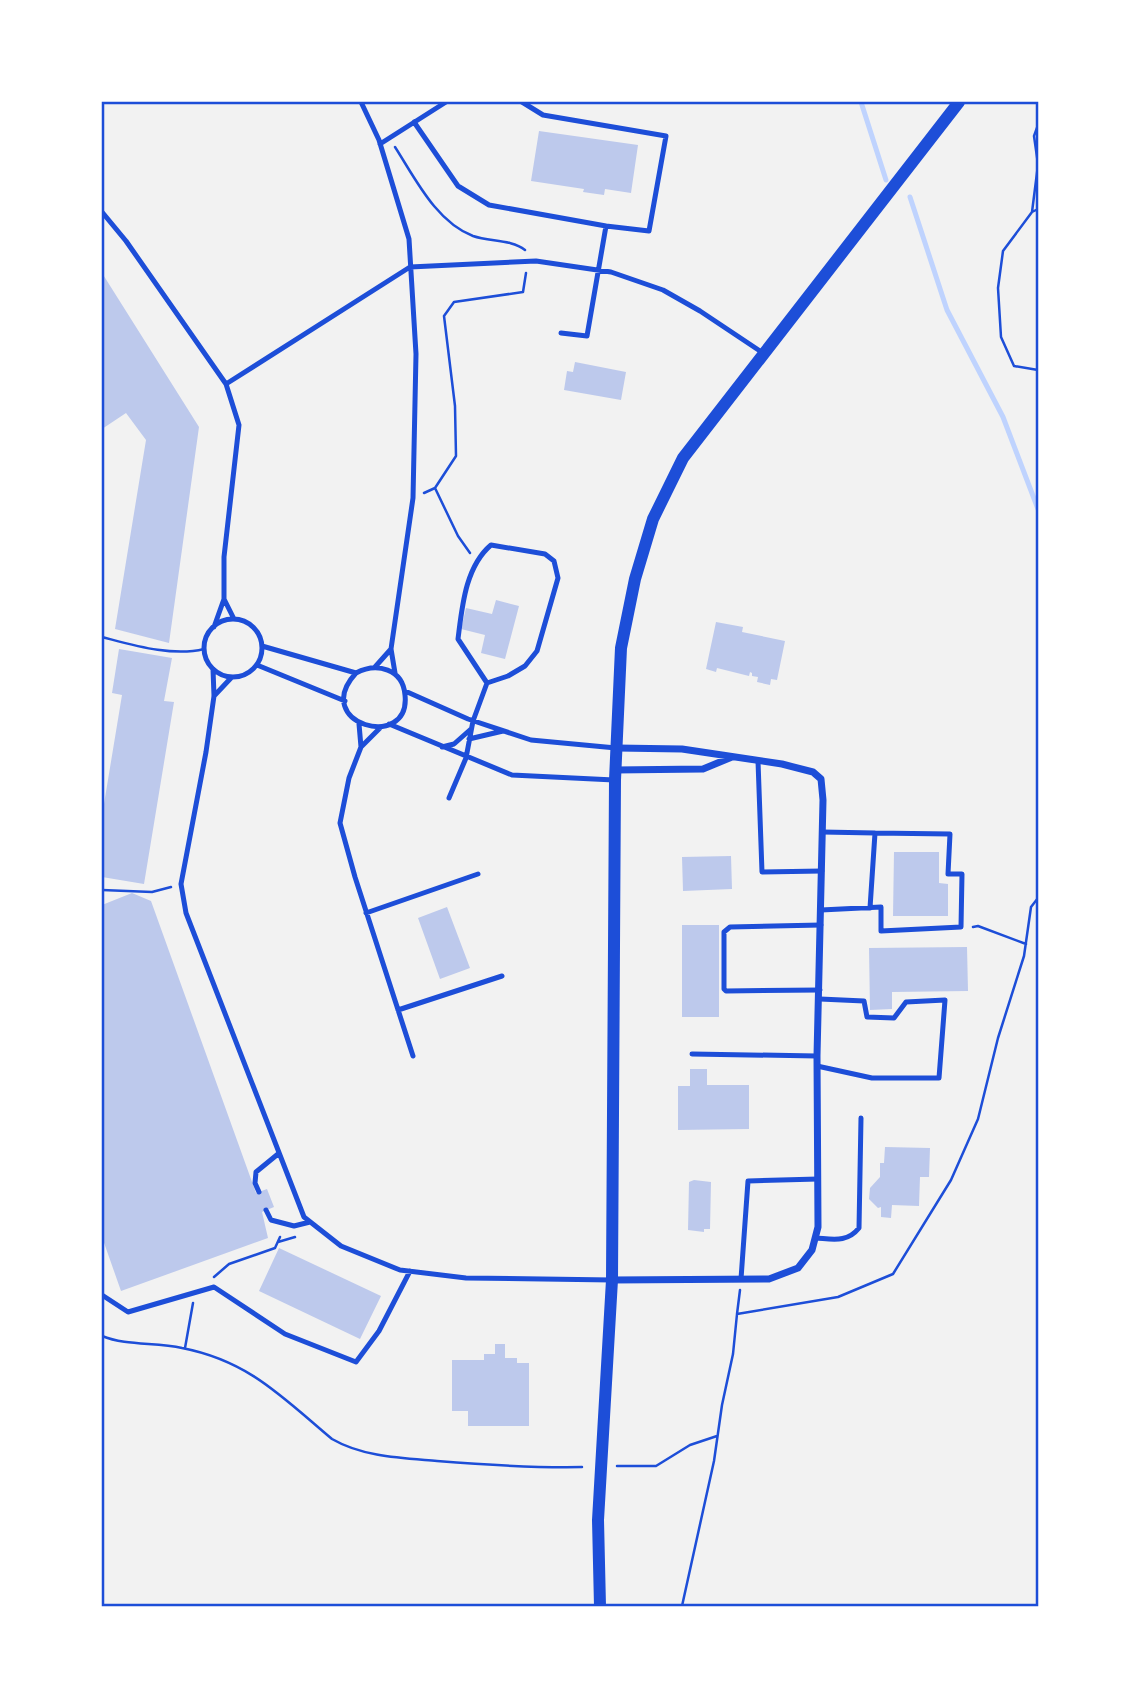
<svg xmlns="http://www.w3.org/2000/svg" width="1140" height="1708" viewBox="0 0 1140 1708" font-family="Ubuntu,sans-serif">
<rect width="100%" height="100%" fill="#f2f2f2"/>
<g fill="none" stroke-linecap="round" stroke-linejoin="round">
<path stroke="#bfd3fe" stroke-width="5" d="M861 102 886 180
M910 197 947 310 1003 417 1038 509"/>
</g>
<path fill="#bdc9ec" d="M539 131 638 145 631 193 605 189 604 195 583 192 584 189 531 181Z
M102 273 199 427 169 643 115 629 146 440 126 413 102 429Z
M575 362 626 372 621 400 564 390 567 371 573 372Z
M496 600 519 606 505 659 481 653 485 635 461 629 466 608 492 614Z
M716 622 743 627 742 632 785 641 777 680 771 679 770 685 757 682 758 677 752 676V673L750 672 749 676 717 668 716 672 706 669Z
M119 649 172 658 164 701 174 702 144 884 102 877V816L122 695 112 693Z
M894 852H939V883L948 884V916H893Z
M731 856 732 889 683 891 682 857Z
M132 893 151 901 256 1193 267 1189 274 1207 262 1212 268 1238 121 1291 102 1237V905Z
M447 907 470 968 440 979 418 918Z
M682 925H719V1017H682Z
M967 947 968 991 892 992V1009L870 1010 869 948Z
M690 1069H707V1085H749V1129L678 1130V1086H690Z
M885 1147 930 1148 929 1177H920L919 1206 892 1205 891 1218 881 1217V1207L878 1208 869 1199 870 1188 880 1177V1163H884Z
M694 1180 711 1182 710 1229H704V1232L688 1230 689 1182Z
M279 1248 381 1296 360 1339 259 1291Z
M495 1344H505V1358H517V1363H529V1426H468V1411H452V1360H484V1354H495Z"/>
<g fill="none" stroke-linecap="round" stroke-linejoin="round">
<path stroke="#1d4ed8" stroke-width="2.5" d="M1038 125 1034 136 1038 164
M395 147C415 178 436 222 473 236 490 242 511 239 525 250
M1038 165 1032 212 1038 209
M1032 212 1003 251 998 288 1001 337 1014 366 1038 370
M435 488 458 536 470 553
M424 493 435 488 456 456 455 406 444 316 454 302 523 292 526 273
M102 637C133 645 172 657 204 649
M102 890 152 892 171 887
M973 927 978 926 1026 944
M278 1242 295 1237
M214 1277 229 1264 275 1248 280 1237
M737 1314 740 1290
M102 1336C126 1346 156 1342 182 1348 249 1361 282 1397 332 1439 363 1457 402 1458 437 1461 487 1465 532 1468 582 1467
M185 1348 193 1303
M617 1466H656L690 1445 717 1436
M682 1606 714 1461 722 1405 733 1354 737 1314 838 1297 893 1274 951 1180 978 1119 998 1038 1024 956 1031 907 1038 898"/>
<path stroke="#1d4ed8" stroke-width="5" d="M361 102 379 140 409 239 416 354 413 498 391 649 395 673
M522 102 543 115 666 136 649 231 606 226 587 336 561 333
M414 122 458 186 489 205 606 226
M380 144 446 102
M102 212 126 241 226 384 239 425 224 557V599L214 627
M226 384 410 267 536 261 611 272 663 290 700 311 763 353
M491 545 545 554 554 561 558 578 537 651 525 666 508 676 487 683 458 639C462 608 465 567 491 545Z
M224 599 234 619
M204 648a29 29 0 1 1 58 0a29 29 0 1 1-58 0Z
M262 646 356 673C377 662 403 669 405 695 411 752 309 724 356 673
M257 665 345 701
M375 667 391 649
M213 669 214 696 206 752 181 884 186 913 304 1217 341 1246 400 1270 466 1278 612 1280
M405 691 468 719 531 740 616 748
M214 696 231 678
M359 724 361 747 349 778 340 823 355 877 413 1056
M389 724 512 775 614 780
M469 739 503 731
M361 747 380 728
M442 747 454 744 471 729
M758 761 762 872 822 871
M449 798 466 758 473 721 487 683
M822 832 875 833
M821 910 881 907V931L961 927 962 874H948L950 834 875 833 870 908
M366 913 478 874
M820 990 726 991 724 989V932L730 927 821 925
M398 1010 502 976
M692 1054 817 1056
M817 1066 872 1078H939L945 1000 906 1002 894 1018 867 1017 864 1001 820 999
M259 1192 255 1183 256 1172 278 1154
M266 1210 271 1220 294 1226 310 1222
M815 1238C833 1239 847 1243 859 1228L861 1118
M741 1279 748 1181 818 1179
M102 1295 128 1312 214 1287 285 1334 356 1362 379 1331 410 1271"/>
<path stroke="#1d4ed8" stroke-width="7" d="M615 770 703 769 732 757
M612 1280 769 1279 798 1268 812 1250 818 1227 817 1056 823 800 821 779 813 772 782 764 682 749 617 748"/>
<path stroke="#1d4ed8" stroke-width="12" d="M600 1606 598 1520 612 1280 615 780 621 648 635 579 653 519 683 458 959 102"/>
</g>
<rect width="1140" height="1708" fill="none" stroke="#ffffff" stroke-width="206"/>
<rect x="103" y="103" width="934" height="1502" fill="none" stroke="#1d4ed8" stroke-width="2.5"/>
</svg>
